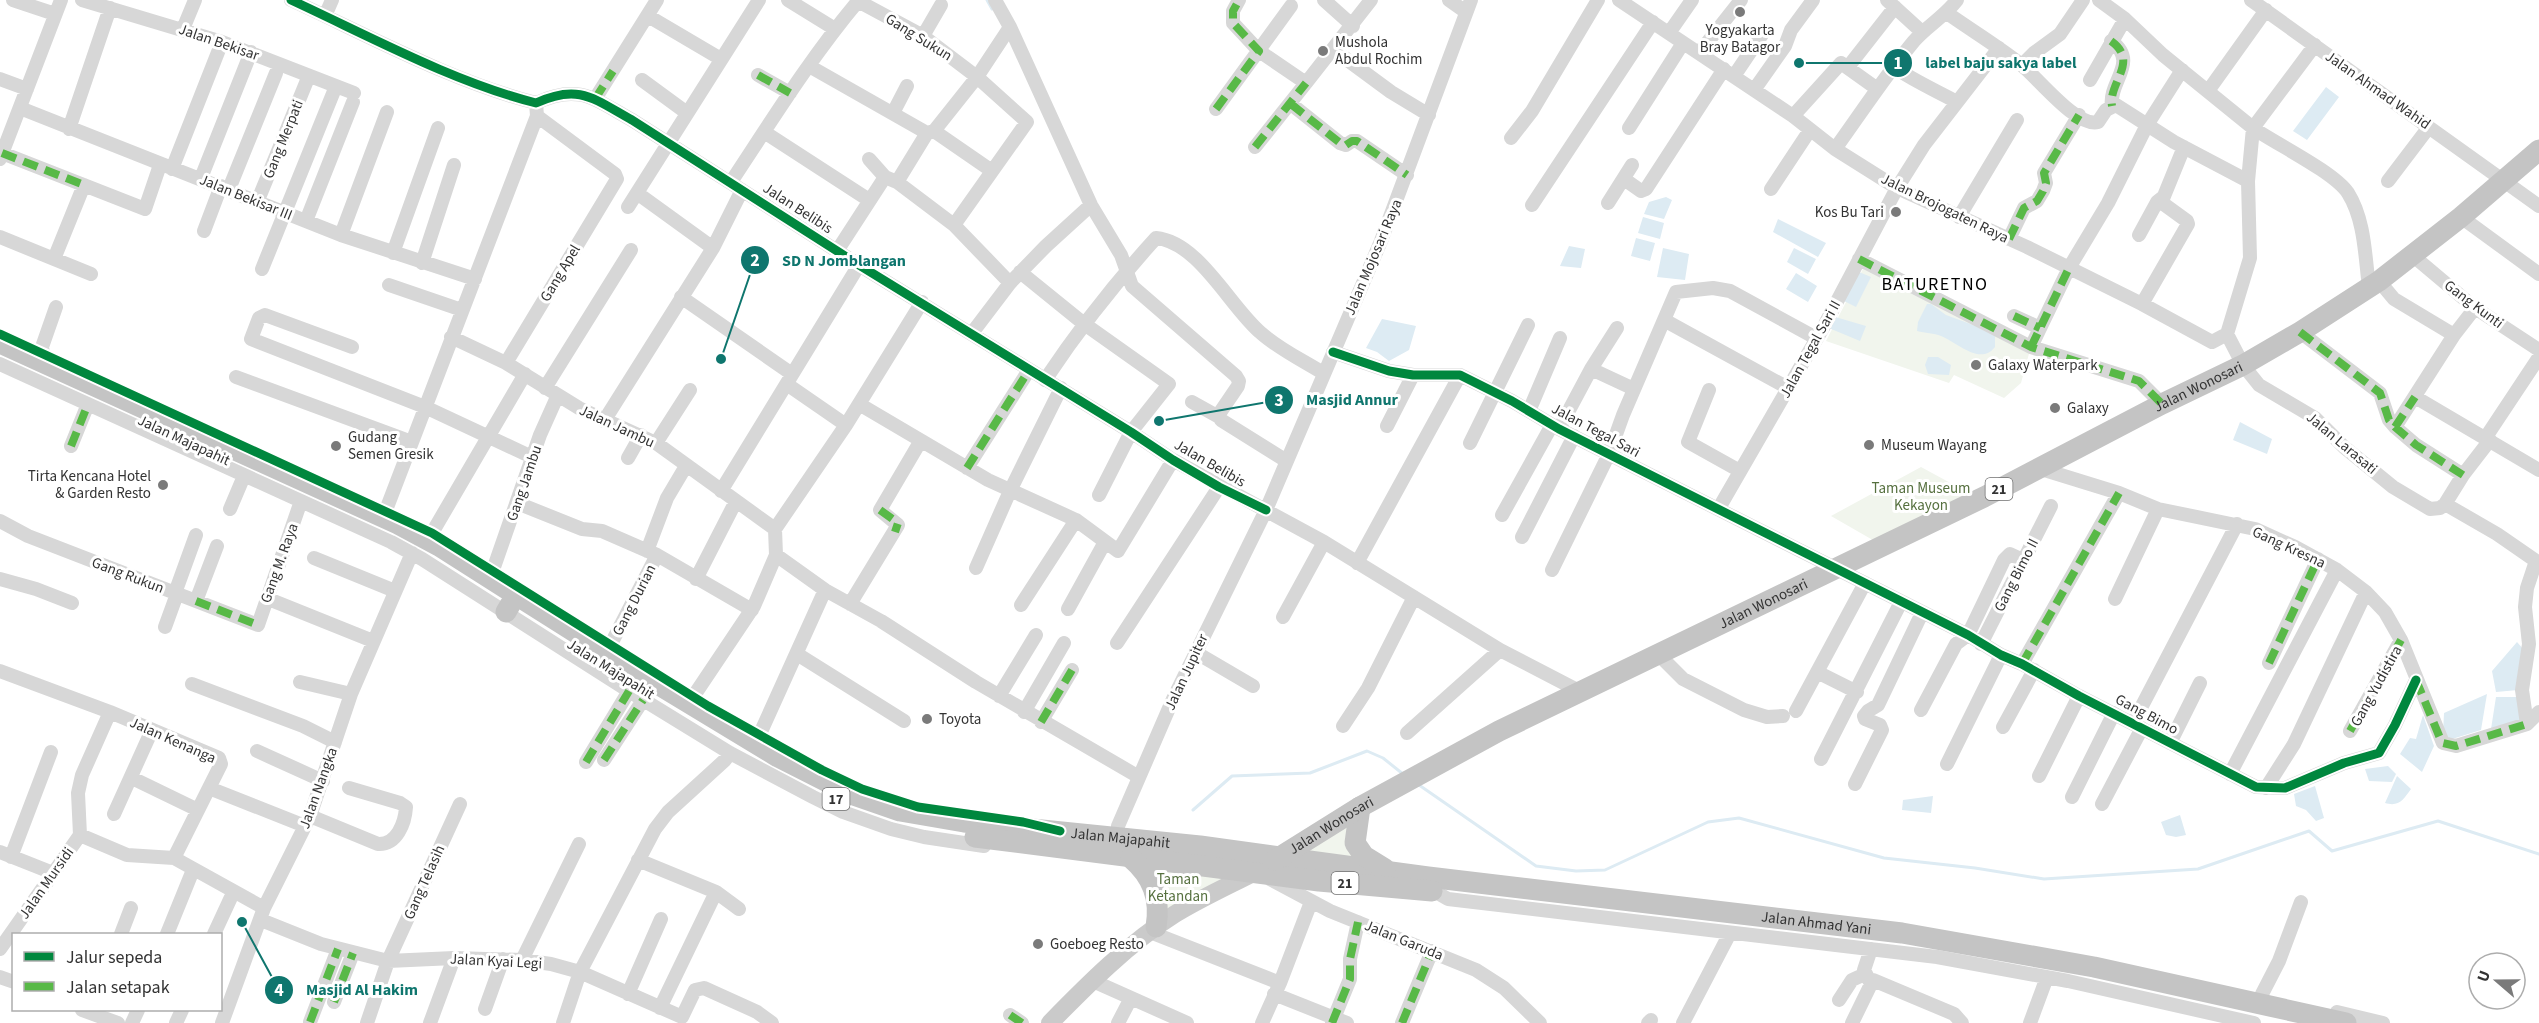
<svg xmlns="http://www.w3.org/2000/svg" width="2539" height="1023" viewBox="0 0 2539 1023" font-family="'Source Sans 3',sans-serif">
<rect width="100%" height="100%" fill="#fff"/>
<path fill="#f1f5ed" d="M1865 265 2030 350 2021 383 2004 398 1954 375 1949 383 1826 341Z
M1921 467 1980 499 1878 543 1831 516Z
M1353 817 1370 864 1302 852Z
M1144 863 1247 874 1164 920Z"/>
<path fill="#ddebf3" d="M2326 87 2339 97 2307 140 2293 131Z
M1666 197 1672 200 1664 219 1644 214 1649 202Z
M1643 217 1664 223 1660 239 1638 233Z
M1778 219 1826 243 1818 257 1773 232Z
M1636 238 1655 243 1650 261 1631 256Z
M1569 246 1585 249 1581 268 1560 266Z
M1663 248 1689 254 1685 280 1657 277Z
M1794 248 1816 259 1808 274 1787 262Z
M1859 272 1871 277 1856 307 1844 301Z
M1796 273 1817 286 1808 302 1786 289Z
M1927 304H1931L1946 315 1995 333V347C1980 366 1958 343 1941 336 1934 333 1925 333 1917 331L1918 322Z
M1832 316 1866 326 1860 341 1824 326Z
M1382 319 1416 326 1409 350 1389 361 1377 352 1366 348Z
M1928 357H1938L1951 365 1949 375 1928 374 1925 365Z
M2240 422 2272 439 2267 454 2233 440Z
M2517 642 2524 650 2518 690 2496 692 2492 671Z
M2487 694 2481 730 2449 740 2443 734 2444 713Z
M2496 697H2519L2521 722 2491 729Z
M2423 715 2434 746 2422 772 2400 754 2410 738 2416 739Z
M2388 766 2396 774 2392 782 2369 781 2365 769Z
M2397 776 2411 789C2403 800 2399 807 2385 803Z
M2315 786 2324 818 2316 821 2306 810 2296 806 2294 794Z
M1933 796 1931 813 1902 810 1903 800Z
M2180 815 2186 835 2176 837 2166 835 2161 822Z"/>
<g fill="none" stroke-linecap="round" stroke-linejoin="round">
<path stroke="#ddebf3" stroke-width="3" d="M987 0 992 9
M1419 785 1536 866 1576 871 1605 870 1708 822 1739 818 1884 858 1975 868 2044 879 2198 869 2309 831 2332 851 2438 821 2539 854
M1193 810 1232 776 1310 773 1367 751 1383 758 1403 774"/>
<path stroke="#d7d7d7" stroke-width="14" d="M13 0 55 14
M82 0 222 42 354 93
M291 0C369 36 453 82 536 103 579 83 594 99 632 120L859 265 1131 432 1173 460 1324 542 1500 650 1581 692
M788 0 835 29
M995 0 1010 27 1091 205 1121 255 1132 286 1236 376 1239 381 1238 386 1219 414 1221 420 1285 460
M1239 0 1233 11V23L1259 51 1306 83 1371 0
M1324 0 1353 26
M1449 0 1466 12
M1619 0 1793 116 1835 149 1897 188 2027 247 2142 304 2212 342 2227 334
M1887 0 1922 32
M2099 0 2125 19
M2251 0 2539 206
M858 1 923 36 977 77 1027 122 954 225 1010 283
M1947 13C1971 30 1996 45 2019 63 2035 74 2076 128 2098 122L2106 110 2116 105 2174 142 2248 181
M325 16 332 0
M648 16 721 59
M183 29 195 0
M1669 33 1692 0
M923 36 941 5
M2111 41C2140 62 2108 82 2112 106
M1334 50 1391 92 1429 115
M1699 53 1741 0
M2022 65 2034 53 2060 34 2083 0
M809 66 927 133
M1848 67 1895 7
M1894 67C1914 81 1935 90 1957 102
M758 75 790 93
M1734 76 1763 33
M0 79 27 89
M642 80 687 113
M2090 80 2125 19 2163 55 2253 128 2315 45
M1754 90 1785 46 1791 30 1813 0
M2208 91 2266 10
M595 99 657 0
M1291 104 1340 143 1346 145 1352 141H1357L1407 175
M20 108 341 235 475 279
M1216 109 1291 6
M893 113 907 86
M1793 116 1841 63 1876 88
M1629 128 1683 43
M69 129 110 8
M934 131 992 171
M764 132 869 200
M1511 138 1532 111 1598 0
M1255 147 1306 83
M1835 149C1861 113 1885 76 1914 41 1927 26 1944 17 1957 0
M2 153 145 209 160 165
M0 159 61 0
M869 159 885 177 897 182 954 225
M172 169 222 42
M201 178 251 52
M1624 179 1641 191 1646 189 1724 69
M2388 181 2429 127
M731 182C772 120 811 57 859 0
M897 182 927 133 934 131 977 77 1010 27
M229 189 276 73
M1771 189 1810 130
M637 193 713 248
M258 200 308 78
M1608 203 1632 165
M1532 205 1653 22
M628 207 759 0
M1959 217 2017 120
M2461 217 2539 274
M306 221 353 102
M204 231 221 186
M341 235 387 112
M2139 235 2157 202 2162 198
M0 237 91 274
M2009 239 2024 208 2037 201 2043 191 2046 183 2044 173 2079 115
M837 251 885 177
M393 253 438 128
M2412 255 2475 308 2539 350
M54 259 84 185
M1859 259 2031 347 2139 381 2162 404
M422 263 454 165
M262 269 336 86
M1020 272 1083 323 1169 384 1131 432 1099 495
M2379 281 2394 299 2454 335
M389 285 462 310
M2369 287C2365 257 2365 220 2348 193 2334 172 2276 144 2253 128L2248 181 2250 258 2227 334 2243 365 2259 385 2315 418 2344 447 2393 487 2430 509 2440 508 2445 504 2463 475 2490 440
M681 297 792 374
M2142 304 2188 224 2187 221 2165 205 2162 201 2184 147
M2014 316 2040 328
M1664 320 1788 388
M2300 332 2380 393 2389 420 2395 427 2416 445 2463 475
M972 333 1010 283 1046 246 1091 205
M451 337 506 363 579 408 656 443 775 529
M352 347 265 315 259 318 251 339 425 407 532 457
M2031 347 2069 268 2108 203 2147 125 2182 70
M1333 352 1389 371 1413 375H1460L1512 401 1559 429 1968 635 2001 655 2022 664 2079 696 2256 787 2285 788 2344 763 2379 753 2395 725 2416 680
M43 353 42 347 56 307
M506 363 617 179 615 174 537 116
M0 364 391 542 422 559 629 691 730 753 813 797 843 812 891 829 924 837 984 846
M1591 369 1634 389
M236 377 412 442
M1045 380C1079 329 1115 283 1156 238 1199 242 1230 307 1261 333 1279 349 1302 360 1323 373
M788 385 846 425
M545 388 631 250
M1709 390 1688 442 1740 471
M2415 397 2539 470
M1192 402 1219 417
M859 404 988 480 1076 520
M1529 411 1560 338
M604 421 713 248 742 190
M1387 426 1413 375
M2395 427 2454 335 2475 308
M1559 429 1591 369 1617 328
M2486 437 2539 357
M656 443 690 390
M1470 443 1528 325
M71 446 88 404
M628 458 641 435
M967 468 1029 370
M2038 468 2119 493 2158 509 2255 529 2295 547 2337 570 2366 592 2385 612 2401 640 2443 743 2456 746 2527 724 2539 712
M721 491 859 265
M517 503 582 529 602 531 657 555 752 610
M2445 504 2497 534 2536 561 2527 588 2525 607 2529 644 2522 690 2527 724
M1719 508 1824 326 1897 188 1924 145 1999 48
M230 509 244 476
M386 510 537 116 536 103
M1502 515 1552 425
M0 521 28 536 258 625 301 501
M432 533 525 374
M1522 537 1574 436
M647 551 667 498 686 466
M776 555 825 590 881 621 976 682 1139 777
M314 558 395 591
M1357 563 1460 375
M976 568 1010 491 1061 388
M493 570 540 435 557 397
M1552 570 1609 454 1623 415 1676 292 1713 288 1730 291 1816 338
M0 579 36 589 72 603
M696 579 736 501
M175 593 196 535
M266 598 373 641
M2115 599 2158 509
M196 601 217 546
M850 604 898 525 880 510 920 442
M1021 605 1076 520 1118 551 1173 460
M1068 609 1105 542
M1283 617 1324 542
M165 627 177 594
M1117 643 1219 487
M611 644 657 555
M1981 644 2051 506
M1195 652 1253 686
M797 654 904 721
M1658 654 1683 679 1744 710 1767 717 1783 716
M2269 663 2318 559
M2022 664 2119 493
M0 671 110 712 219 758 221 764 209 788 305 826
M1817 672 1857 692
M300 682 351 694
M192 684 303 726 335 742
M999 696 1036 635
M693 697 754 606 776 555 775 529 846 425 922 302
M1921 710 1956 644 1968 635 2004 560 2010 554 2023 560
M1796 711 1865 583
M1024 712 1064 643
M1041 722 1072 670
M2133 723 2237 524
M1343 726 1368 688 1414 597
M2003 727 2034 670
M2350 731 2401 640
M1407 733 1500 650
M759 736 825 590
M2170 743 2200 683
M257 751 323 781
M1821 759 1901 602
M604 760 643 700
M586 762 629 691
M1947 764 2001 655
M2230 774 2337 570
M2039 776 2079 696
M132 778 198 810
M1855 784 1882 730 1880 725 1865 719 1864 716 1868 711 1878 705 1922 613
M2266 788 2294 744 2366 592
M2072 797 2114 713
M2102 804 2142 728
M114 814 152 730
M310 816 378 844C397 845 405 823 406 807L400 803 349 788
M80 835 127 855 174 858 264 908
M1117 837 1118 826 1173 699 1266 510 1381 241 1471 0
M0 852 53 873
M11 857 51 752
M174 858 209 788
M638 860 716 892 739 909
M1270 879 1330 911 1476 970 1504 988 1540 1023
M1434 891 1448 899 1937 957 2068 981 2254 1023
M261 920 321 944 388 961 454 958 522 960 551 964 580 972 682 1017 695 990 704 988 757 1012 772 1023
M1150 932 1280 983
M121 934 131 908
M167 934 193 870
M214 934 233 893
M0 949 80 835 78 793 82 775 110 712
M1871 949 1864 970 1869 980H1873L1954 1014 1962 1023
M522 960 579 844
M0 977 14 982
M1093 981 1187 1023
M628 994 661 919
M1274 994 1347 1023
M2262 994 2279 961 2301 902
M1839 1000 1852 980 1865 974
M334 1002 353 953
M660 1008 716 892
M485 1009 503 959
M82 1010 118 1023
M2337 1012 2383 1023
M1010 1015 1022 1023
M310 1022 338 949
M132 1023 138 1010
M176 1023 182 1010
M222 1023 264 908 310 816 351 694 412 553
M367 1023 388 961 460 804
M430 1023 454 958
M563 1023 580 972 655 829 668 812 725 760 730 753
M1118 1023 1131 998
M1262 1023 1280 983 1311 902
M1332 1023 1350 979V959L1358 922
M1402 1023 1432 951
M1648 1023 1651 1020
M1683 1023 1730 933
M1852 1023 1873 980
M2030 1023 2047 977"/>
<path stroke="#cacaca" stroke-width="18" d="M1050 1023C1088 984 1129 943 1175 914 1201 898 1230 885 1257 871"/>
<g stroke="#c4c4c4" stroke-width="21">
<path id="s1" d="M0 343 398 524 439 546 649 679 778 757 851 794 900 811 964 822 1200 846 1428 877 1902 933 2094 967 2346 1023"/>
<path d="M506 612 510 605"/>
<path d="M1360 807 1355 843 1364 856 1385 869"/>
<path d="M975 837 1319 881 1432 891"/>
<path d="M1131 858C1152 876 1161 898 1156 927"/>
<path id="s2" d="M1275 860 1360 807 1499 731 1984 497 2162 404 2243 365 2300 332 2379 281 2461 217 2539 150"/>
</g>
<path stroke="#58b947" stroke-width="8" stroke-dasharray="15 8" stroke-linecap="butt" d="M2111 41C2140 62 2108 82 2112 106
M758 75 790 93
M595 99 613 71
M1291 104 1340 143 1346 145 1352 141H1357L1407 175
M1216 109 1259 51 1233 23V11L1239 0
M1255 147 1306 83
M2 153 84 185
M2009 239 2024 208 2037 201 2043 191 2046 183 2044 173 2079 115
M1859 259 2031 347 2139 381 2162 404
M2014 316 2040 328
M2300 332 2380 393 2389 420 2395 427 2416 445 2463 475
M2031 347 2069 268
M2395 427 2415 397
M71 446 88 404
M967 468 1029 370
M880 510 898 523 895 532
M196 601 258 625
M2269 663 2318 559
M2022 664 2119 493
M2416 680 2440 738 2443 743 2456 746 2527 724
M1041 722 1072 670
M2350 731 2401 640
M604 760 643 700
M586 762 629 691
M334 1002 353 953
M1010 1015 1022 1023
M310 1022 338 949
M1332 1023 1350 979V959L1358 922
M1402 1023 1432 951"/>
<defs>
<path id="cycleway" d="M291 0C369 36 453 82 536 103 579 83 594 99 632 120L859 265 1131 432 1173 460 1219 487 1266 510
M0 334 432 533 708 706 822 770 862 789 918 807 1023 822 1060 831
M1333 352 1389 371 1413 375H1460L1512 401 1559 429 1968 635 2001 655 2022 664 2079 696 2256 787 2285 788 2344 763 2379 753 2395 725 2416 680"/>
</defs>
<use href="#cycleway" stroke="#fff" stroke-width="13"/>
<use href="#cycleway" stroke="#00873e" stroke-width="9"/>
</g>
<g fill="#7a7a7a" stroke="#fff" stroke-width="2">
<circle cx="1740" cy="12" r="6"/>
<circle cx="1323" cy="51" r="6"/>
<circle cx="1896" cy="212" r="6"/>
<circle cx="1976" cy="365" r="6"/>
<circle cx="2055" cy="408" r="6"/>
<circle cx="1869" cy="445" r="6"/>
<circle cx="336" cy="446" r="6"/>
<circle cx="163" cy="485" r="6"/>
<circle cx="927" cy="719" r="6"/>
<circle cx="1038" cy="944" r="6"/>
</g>
<g text-anchor="middle" stroke-width="6" stroke-linejoin="round" paint-order="stroke">
<g fill="#fff" stroke="#707070" stroke-width="1.5">
<rect x="1985.5" y="478" width="27" height="22" rx="4.5"/>
<rect x="822.5" y="788" width="27" height="22" rx="4.5"/>
<rect x="1331.5" y="872" width="27" height="22" rx="4.5"/>
</g>
<g font-size="14" font-weight="bold" fill="#333">
<text x="1999" y="494">21</text>
<text x="836" y="804">17</text>
<text x="1345" y="888">21</text>
</g>
<g font-size="15" fill="#333" stroke="#fff" text-anchor="start">
<text x="1740" y="35" text-anchor="middle">Yogyakarta<tspan x="1740" dy="17">Bray Batagor</tspan></text>
<text x="1335" y="47">Mushola<tspan x="1335" dy="17">Abdul Rochim</tspan></text>
<text x="1884" y="217" text-anchor="end">Kos Bu Tari</text>
<text x="1988" y="370">Galaxy Waterpark</text>
<text x="2067" y="413">Galaxy</text>
<text x="348" y="442">Gudang<tspan x="348" dy="17">Semen Gresik</tspan></text>
<text x="1881" y="450">Museum Wayang</text>
<text x="151" y="481" text-anchor="end">Tirta Kencana Hotel<tspan x="151" dy="17">&amp; Garden Resto</tspan></text>
<text x="939" y="724">Toyota</text>
<text x="1050" y="949">Goeboeg Resto</text>
</g>
<g font-size="15" fill="#333" stroke="#fff">
<text transform="translate(919 37) rotate(32)" y="5">Gang Sukun</text>
<text transform="translate(219 42) rotate(19)" y="5">Jalan Bekisar</text>
<text transform="translate(2378 90) rotate(35)" y="5">Jalan Ahmad Wahid</text>
<text transform="translate(283 139) rotate(-68)" y="5">Gang Merpati</text>
<text transform="translate(246 197) rotate(22)" y="5">Jalan Bekisar III</text>
<text transform="translate(798 208) rotate(33)" y="5">Jalan Belibis</text>
<text transform="translate(1945 208) rotate(26)" y="5">Jalan Brojogaten Raya</text>
<text transform="translate(1373 257) rotate(-67)" y="5">Jalan Mojosari Raya</text>
<text transform="translate(560 273) rotate(-59)" y="5">Gang Apel</text>
<text transform="translate(2474 304) rotate(37)" y="5">Gang Kunti</text>
<text transform="translate(1810 349) rotate(-61)" y="5">Jalan Tegal Sari II</text>
<text dy="5" stroke="none"><textPath href="#s2" startOffset="1038">Jalan Wonosari</textPath></text>
<text transform="translate(617 426) rotate(25)" y="5">Jalan Jambu</text>
<text transform="translate(1596 430) rotate(28)" y="5">Jalan Tegal Sari</text>
<text transform="translate(184 440) rotate(25)" y="5">Jalan Majapahit</text>
<text transform="translate(2342 443) rotate(40)" y="5">Jalan Larasati</text>
<text transform="translate(1210 463) rotate(30)" y="5">Jalan Belibis</text>
<text transform="translate(524 483) rotate(-71)" y="5">Gang Jambu</text>
<text transform="translate(2289 547) rotate(25)" y="5">Gang Kresna</text>
<text transform="translate(279 563) rotate(-70)" y="5">Gang M. Raya</text>
<text transform="translate(128 575) rotate(21)" y="5">Gang Rukun</text>
<text transform="translate(2016 575) rotate(-63)" y="5">Gang Bimo II</text>
<text transform="translate(634 600) rotate(-63)" y="5">Gang Durian</text>
<text dy="5" stroke="none"><textPath href="#s2" startOffset="552">Jalan Wonosari</textPath></text>
<text transform="translate(611 669) rotate(32)" y="5">Jalan Majapahit</text>
<text transform="translate(1186 672) rotate(-65)" y="5">Jalan Jupiter</text>
<text transform="translate(2376 686) rotate(-61)" y="5">Gang Yudistira</text>
<text transform="translate(2147 714) rotate(28)" y="5">Gang Bimo</text>
<text transform="translate(173 740) rotate(24)" y="5">Jalan Kenanga</text>
<text transform="translate(318 788) rotate(-70)" y="5">Jalan Nangka</text>
<text dy="5" stroke="none"><textPath href="#s2" startOffset="66">Jalan Wonosari</textPath></text>
<text dy="5" stroke="none"><textPath href="#s1" startOffset="1239">Jalan Majapahit</textPath></text>
<text transform="translate(424 882) rotate(-66)" y="5">Gang Telasih</text>
<text transform="translate(46 883) rotate(-55)" y="5">Jalan Mursidi</text>
<text dy="5" stroke="none"><textPath href="#s1" startOffset="1940">Jalan Ahmad Yani</textPath></text>
<text transform="translate(1404 940) rotate(22)" y="5">Jalan Garuda</text>
<text transform="translate(496 961) rotate(3)" y="5">Jalan Kyai Legi</text>
</g>
<g font-size="15" fill="#56703f" stroke="#fff">
<text x="1921" y="493">Taman Museum<tspan x="1921" dy="17">Kekayon</tspan></text>
<text x="1178" y="884">Taman<tspan x="1178" dy="17">Ketandan</tspan></text>
</g>
<g font-size="18" letter-spacing="1.5" fill="#000" stroke="#fff">
<text x="1935" y="290">BATURETNO</text>
</g>
</g>
<path fill="none" stroke="#0f766e" stroke-width="2" d="M1799 63L1898 63M721 359L755 260M1159 421L1279 400M242 922L279 990"/>
<g fill="#0f766e" stroke="#fff" stroke-width="2">
<circle cx="1799" cy="63" r="6"/>
<circle cx="721" cy="359" r="6"/>
<circle cx="1159" cy="421" r="6"/>
<circle cx="242" cy="922" r="6"/>
<circle cx="1898" cy="63" r="15"/>
<circle cx="755" cy="260" r="15"/>
<circle cx="1279" cy="400" r="15"/>
<circle cx="279" cy="990" r="15"/>
</g>
<g font-size="18" text-anchor="middle" font-weight="bold" fill="#fff">
<text x="1898" y="69">1</text>
<text x="755" y="266">2</text>
<text x="1279" y="406">3</text>
<text x="279" y="996">4</text>
</g>
<g font-size="16" text-anchor="middle" font-weight="bold" fill="#0f766e" stroke="#fff" stroke-width="6" stroke-linejoin="round" paint-order="stroke">
<text x="2001" y="68">label baju sakya label</text>
<text x="844" y="266">SD N Jomblangan</text>
<text x="1352" y="405">Masjid Annur</text>
<text x="362" y="995">Masjid Al Hakim</text>
</g>
<rect x="12" y="933" width="210" height="78" fill="#ffffff" stroke="#adadad" stroke-width="1.5"/>
<rect x="24" y="952" width="30" height="9" fill="#00873e" stroke="#adadad" stroke-width="1.5"/>
<text x="66" y="963" font-size="18" fill="#333333">Jalur sepeda</text>
<rect x="24" y="982" width="30" height="9" fill="#58b947" stroke="#adadad" stroke-width="1.5"/>
<text x="66" y="993" font-size="18" fill="#333333">Jalan setapak</text>
<g transform="translate(2497 981) rotate(290)"><circle r="28" fill="#ffffff" stroke="#adadad" stroke-width="1.5"/>
<path d="M0-4.5L10 22L0 15L-10 22Z" fill="#7a7a7a"/>
<text y="-9" font-size="16" font-weight="bold" text-anchor="middle" fill="#333333">U</text>
</g>
</svg>
